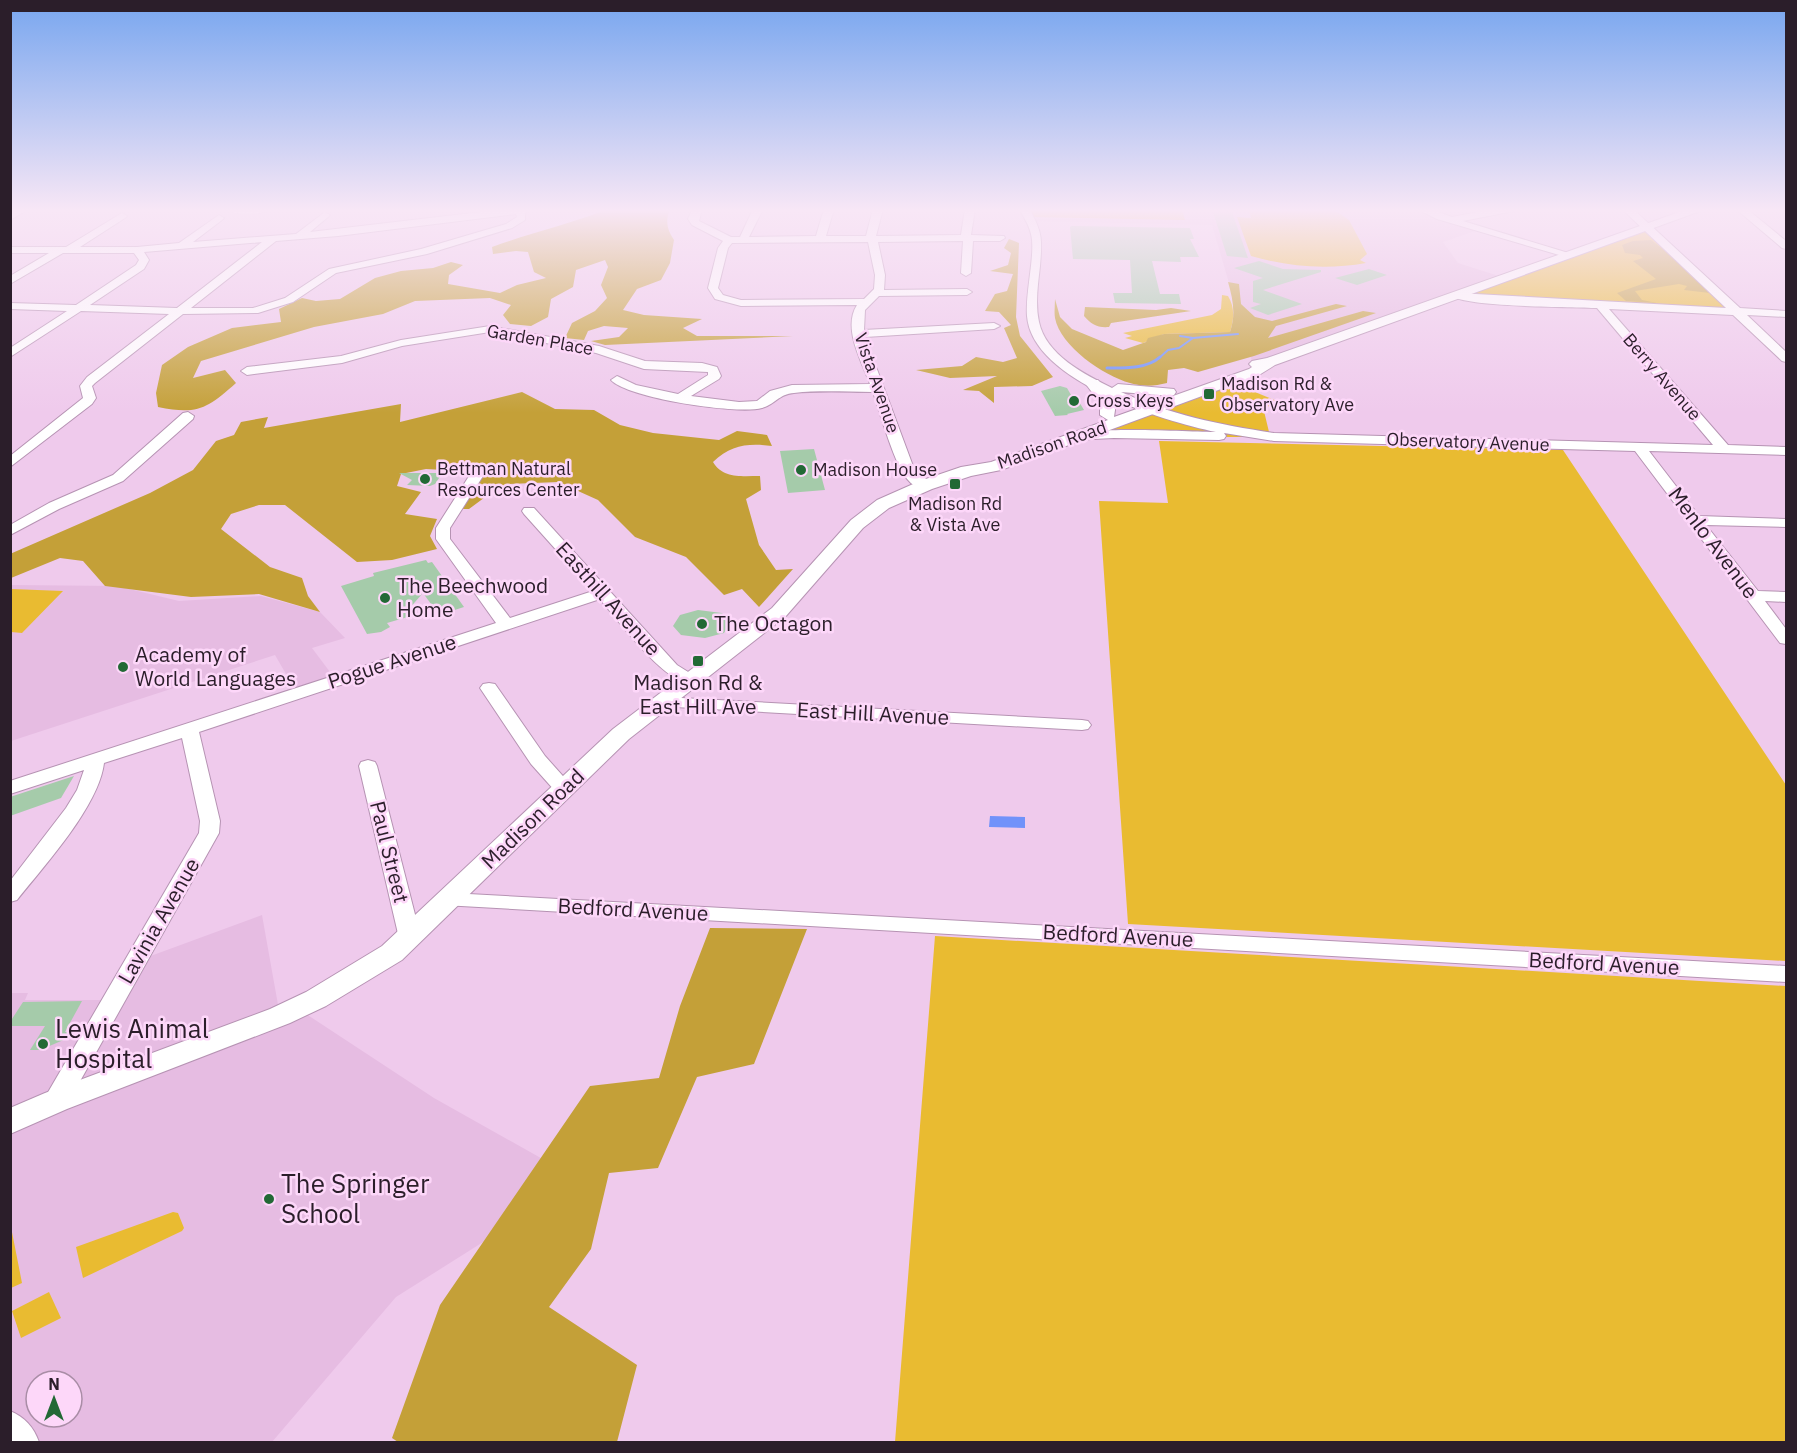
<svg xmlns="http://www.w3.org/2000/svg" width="1797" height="1453" viewBox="0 0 1797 1453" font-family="'IBM Plex Sans',sans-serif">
<rect width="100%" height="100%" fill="#efcaec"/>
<path fill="#e6bce2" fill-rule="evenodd" d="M1182 209H1358L1432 214 1481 229 1443 242 1458 263 1505 278 1253 365 1212 225 1032 221 1030 217 1185 220Z
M11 585 117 586 179 601 261 596 320 612 345 638 312 648 336 680 297 693 275 655 11 741Z
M262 915 280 1016 297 1008 434 1098 555 1166 499 1232 396 1297 272 1442H24L10 1425V993H28L25 1000H114L137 961ZM36 1381H72V1417H36Z"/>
<path fill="#e9bb31" d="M1024 209H1182L1185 220 1030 217Z
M1249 209H1333L1349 220 1367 254 1360 260 1366 263C1327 270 1289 267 1251 256L1237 217 1251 218Z
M1647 228 1738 312 1457 296Z
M1222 295 1228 296C1235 307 1234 320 1230 332L1164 334 1143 343 1125 338 1132 336 1123 333 1212 315 1221 309Z
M1228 381 1284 404 1263 407 1269 432 1274 437H1077Z
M1159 441 1563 450 1786 785V961L1128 924 1099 501 1168 503Z
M11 589 63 591 22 633 11 632Z
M935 936 1786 986V1442H895Z
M173 1212 178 1213 184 1228 182 1231 83 1278 76 1247Z
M11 1227 22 1283 11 1288H10Z
M49 1292 61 1318 21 1338 12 1311Z"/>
<path fill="#c4a038" d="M608 209H670C665 221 667 230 674 240L670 263 661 280 637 289 623 310 644 315 702 319 683 328 697 336H793L605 345 591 341 619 337 628 328 604 326 588 331 584 340 565 338 572 323 595 311 607 298 601 285 608 267 605 260 576 270 573 287 551 299 548 317 531 326 510 324 503 315 511 305 490 298 415 301 383 314 314 327 201 361 193 378 225 370 236 383C207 409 197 415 158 407L156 393 162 365 188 347 232 328 281 322 279 309 302 298 316 301 340 299 375 278 401 271 433 268 451 262 463 265 449 275 448 284 500 293 517 285 546 278 534 272 528 252 516 251 493 254 492 247C530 233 570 224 608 209Z
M1009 239 1019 243 1016 317 1020 336 1053 377 1032 386 994 387V403L979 391 963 390 997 376 950 378 916 370 962 366 976 357 1003 362 1017 358 1004 328 1011 325 999 312 985 311 995 294 1007 291 1013 274 990 271 1008 265 1011 253 1004 248Z
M1651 240 1678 261 1710 293 1684 290 1687 286 1679 284 1635 291 1642 300 1657 303 1626 301 1617 293 1656 279 1633 261 1643 258 1640 255 1625 253 1622 245 1633 241Z
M1228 282 1239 284 1241 304 1255 317 1272 321 1336 304 1347 306 1276 326 1268 338 1363 311 1376 313 1254 356 1198 372 1184 368 1168 370 1167 383C1155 386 1143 387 1130 383 1104 376 1060 346 1055 318 1054 312 1055 305 1055 299L1060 317 1072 329 1123 350 1146 342 1148 338 1164 334 1230 332C1236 315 1233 299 1228 282Z
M1085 307 1156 310 1171 308 1191 311 1111 323 1109 327C1097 328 1091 324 1084 316Z
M522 392 555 409 594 410 620 425 653 433 719 440 737 431 767 435 772 446C748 443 731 445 713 462 723 479 742 476 760 476L761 490 746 499 759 545 776 570 793 569 759 607 742 589 724 595 686 557 635 537 598 500 558 482 509 484 492 492 469 509H459L479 472 426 469 401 474 397 486 421 492 405 514 437 519 430 536 437 549 392 560 357 562 285 505H259L231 514 221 529 270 567 302 578 308 596 320 612 259 594 191 597 105 586 83 561 60 558 11 578 10 554 150 493 193 470 216 441 234 435 241 422 268 417 264 428 401 404 400 422Z
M710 928 807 929 754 1064 697 1077 658 1168 609 1173 591 1249 549 1307 637 1365 617 1442H398L392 1438 440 1305 590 1086 659 1078 680 1006Z"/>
<path fill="#7192fa" d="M990 816 1025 817V828L989 827Z"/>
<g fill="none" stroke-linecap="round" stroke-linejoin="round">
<path stroke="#7192fa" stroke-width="2" d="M1180 336 1193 338
M1158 359 1168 350 1179 348 1193 338 1238 334"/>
<path stroke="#7192fa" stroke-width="3" d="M1107 368C1124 368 1147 369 1160 357"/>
</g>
<path fill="#a5cbaa" d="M1212 209H1231L1248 258 1227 256Z
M1072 226 1190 228 1194 239H1190L1199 257H1180L1181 262 1152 261 1160 294H1179L1181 304 1115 303 1113 293H1132L1130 260 1073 259 1070 227Z
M1259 261 1283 269 1321 270V272L1263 290 1302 304 1268 315 1250 308 1261 304 1253 302V281L1263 278 1234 268Z
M1369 269 1387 275 1357 285 1335 278Z
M1060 386 1067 388 1074 400H1078L1084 410 1067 414 1068 415 1055 416 1041 391Z
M814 449 825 490 788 493 780 451Z
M399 473H436L441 475 435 484 430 486 407 485 412 480Z
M426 560 428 563 432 562 464 607 439 615 423 593 407 611 411 616 387 623 390 627 381 632 367 634 341 586 374 576 373 573Z
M698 610 722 613 730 622 724 633 705 638 681 635 673 626 680 615Z
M74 776 61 798 10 816V797Z
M82 1001 65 1032 80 1033 40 1050H30L45 1026H10V1022L23 1002Z"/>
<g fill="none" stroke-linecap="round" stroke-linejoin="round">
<defs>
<path id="minor" d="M17 209H29L10 220V213Z
M506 209H536L525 213V220L512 228 427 254 336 273 293 302 258 313 183 314 95 383 92 386 96 398 92 404 10 467V456L83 398 80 386 87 377 169 314 81 311 10 357V348L67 311 10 309V303L76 305 136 265 139 260 134 253H63L10 284V276L49 253H10V247H66L122 213 127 216 125 218 80 247H137L179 243 219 215 224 218 222 220 193 242 296 234 325 212 330 215 328 217 310 232ZM516 214 517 217 506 224 421 249 329 269 285 298 253 308H191L276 241 338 236ZM262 242 177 308 90 305 144 269 149 260 144 252Z
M692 209H702L699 221 731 237H740L753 209H763L749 237 816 236 824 209H834L826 236H866L873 209H883L876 236 961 235 965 209H975L971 235 1004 236 1005 238 1000 241H973L971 273 966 276 961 273 963 241 878 242 885 275 884 290 967 289 972 292 967 295 879 296 865 310 864 330 994 323 1000 326 994 329 865 337 913 466C921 479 926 476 933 485L931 488C924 490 914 487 909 481 895 468 880 412 873 392 847 392 820 390 794 393 779 394 774 405 762 408 738 415 627 398 611 380L617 376 636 385 678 394 708 375V372L644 369 596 353 490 332 402 346 342 363 247 375 241 371 247 367 341 356 401 340 490 326 599 346 645 361 702 363 717 367 721 376 719 379 691 396 739 402 757 401 770 391 792 385 870 384C862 362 842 328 857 305L741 306 715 299 708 288 718 248 723 241 692 225 688 219ZM868 242 875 275 874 289 864 299 741 300 723 295 718 288 728 248 732 243Z
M1019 209H1029C1043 232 1042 241 1040 266 1038 284 1035 304 1039 322 1046 355 1084 374 1112 388L1118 384 1174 389 1176 392 1174 395 1170 396 1121 392C1171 415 1221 425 1274 433L1713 445 1597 308C1572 307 1466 307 1452 296L1457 293 1726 308 1622 209H1633L1740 308 1786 311V317L1747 315 1786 352V362L1782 361 1733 315 1609 309 1728 445 1786 447V455L1649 451 1699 516 1786 519V527L1706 525 1758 591 1786 592V602L1765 601 1786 629V644L1780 643 1635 451 1274 441 1224 433 1226 436 1224 439 1219 440 1114 438 1072 440 1070 437C1083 425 1193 432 1216 432 1163 421 1032 381 1027 316 1025 292 1036 253 1031 234 1029 225 1024 217 1019 209Z
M1417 209H1430L1452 217 1494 209H1524L1463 221 1575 255 1566 257 1437 219Z
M1736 209H1747L1786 241V249L1782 248Z
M188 412 194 416 193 419 123 481 59 509 10 535V525L49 503 113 475 183 413Z
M476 472 483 476 450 528V539L510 618 593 591 524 514 522 511 524 508H534L677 665 701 680 698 684C669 691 618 620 600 599L199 732 220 821 219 833 65 1108 56 1111 47 1108 44 1101 47 1094 199 833 200 821 182 738 104 763C99 806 44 866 17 900L10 902V881L66 808 77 790 84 770 10 794V781L496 623 436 539V528L471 473Z
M489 683 495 684 545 756 570 784 573 788 570 792H556L531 764 480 688 483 684Z
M663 697 1082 720 1088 721 1091 725 1088 729 1082 730 657 706 654 702 657 698Z
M368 760 375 762 377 766 421 938 418 943 410 946 402 943 399 938 359 766 361 762Z
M450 893 1786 966V982L443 905 440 900 443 895Z
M10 1411C25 1417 34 1428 39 1442H10Z"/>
<path id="major" d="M1688 209H1706L1275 365 1259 375 1001 470 971 476 932 489 889 508 863 528 786 616 629 739 402 960 326 1006 290 1023 67 1109 10 1134V1108L45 1093 270 1009 306 992 382 946 613 729 772 608 851 520 877 500 920 481 961 467 991 462 1108 420 1100 415V403L1085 383 1088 380H1098L1114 400 1116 403 1114 417 1249 369 1252 367 1249 364 1252 361 1267 358Z"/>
<path id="highway" d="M225 209H270C262 216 233 216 225 209Z"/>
</defs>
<use href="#minor" stroke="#b693b3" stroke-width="2"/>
<use href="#major" stroke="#b693b3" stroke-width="2"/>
<use href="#highway" stroke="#b693b3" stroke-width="1"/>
<use href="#minor" fill="#fff" fill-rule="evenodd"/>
<use href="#major" fill="#fff" fill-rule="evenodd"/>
<use href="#highway" fill="#fff" fill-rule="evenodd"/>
</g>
<linearGradient id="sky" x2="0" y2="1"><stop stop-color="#78a6ef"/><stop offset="0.51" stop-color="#f8e7f6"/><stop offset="1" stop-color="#f8e7f6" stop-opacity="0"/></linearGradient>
<rect width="1797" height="413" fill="url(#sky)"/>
<g fill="#226935" stroke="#fdd7f9" stroke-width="2">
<rect x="1203" y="388" width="12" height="12" rx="3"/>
<circle cx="1074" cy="401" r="6"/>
<circle cx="801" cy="470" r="6"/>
<circle cx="425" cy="479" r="6"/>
<rect x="949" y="478" width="12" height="12" rx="3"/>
<circle cx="385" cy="598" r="6"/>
<circle cx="702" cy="624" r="6"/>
<rect x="692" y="655" width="12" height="12" rx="3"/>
<circle cx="123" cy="667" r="6"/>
<circle cx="43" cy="1044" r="6"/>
<circle cx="269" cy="1199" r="6"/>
</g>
<g text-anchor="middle" stroke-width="5" stroke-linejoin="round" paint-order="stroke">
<g font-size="18" fill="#2b1e2a" stroke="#fdd7f9">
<text transform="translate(540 340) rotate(10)" y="6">Garden Place</text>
<text transform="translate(1662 377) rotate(49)" y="6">Berry Avenue</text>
<text transform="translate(877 383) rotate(71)" y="6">Vista Avenue</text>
<text transform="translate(1468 442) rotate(2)" y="6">Observatory Avenue</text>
<text transform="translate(1052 445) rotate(-19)" y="6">Madison Road</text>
</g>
<g font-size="18" fill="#2b1e2a" stroke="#fdd7f9" text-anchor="start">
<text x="1221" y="390">Madison Rd &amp;<tspan x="1221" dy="21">Observatory Ave</tspan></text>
<text x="1086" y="407">Cross Keys</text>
<text x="437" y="475">Bettman Natural<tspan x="437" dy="21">Resources Center</tspan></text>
<text x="813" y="476">Madison House</text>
<text x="955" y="510" text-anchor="middle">Madison Rd<tspan x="955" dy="21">&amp; Vista Ave</tspan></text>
</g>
<g font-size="21" fill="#2b1e2a" stroke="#fdd7f9">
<text transform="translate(1713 543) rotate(53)" y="7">Menlo Avenue</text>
<text transform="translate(608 599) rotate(48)" y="7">Easthill Avenue</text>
<text transform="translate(392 662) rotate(-18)" y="7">Pogue Avenue</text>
<text transform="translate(873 714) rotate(3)" y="7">East Hill Avenue</text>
<text transform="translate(533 819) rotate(-44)" y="7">Madison Road</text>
<text transform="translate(389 852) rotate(76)" y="7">Paul Street</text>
<text transform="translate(633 910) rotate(3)" y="7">Bedford Avenue</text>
<text transform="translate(159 921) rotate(-60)" y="7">Lavinia Avenue</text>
<text transform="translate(1118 936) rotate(3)" y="7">Bedford Avenue</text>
<text transform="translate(1604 964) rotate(3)" y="7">Bedford Avenue</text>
</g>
<g font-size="21" fill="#2b1e2a" stroke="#fdd7f9" text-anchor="start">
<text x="397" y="593">The Beechwood<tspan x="397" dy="24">Home</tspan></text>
<text x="714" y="631">The Octagon</text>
<text x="135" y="662">Academy of<tspan x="135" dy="24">World Languages</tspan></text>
<text x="698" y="690" text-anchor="middle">Madison Rd &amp;<tspan x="698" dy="24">East Hill Ave</tspan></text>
</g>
<g font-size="26" fill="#2b1e2a" stroke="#fdd7f9" text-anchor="start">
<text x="55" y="1038">Lewis Animal<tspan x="55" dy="30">Hospital</tspan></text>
<text x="281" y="1193">The Springer<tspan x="281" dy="30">School</tspan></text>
</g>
</g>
<rect width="1797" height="1453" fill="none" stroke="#2b1e2a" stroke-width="24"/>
<g transform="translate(54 1399)"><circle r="28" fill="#fdd7f9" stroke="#a98da6" stroke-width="1.5"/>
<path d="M0-4.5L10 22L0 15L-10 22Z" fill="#226935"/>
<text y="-9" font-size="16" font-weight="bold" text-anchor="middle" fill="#2b1e2a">N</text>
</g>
</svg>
